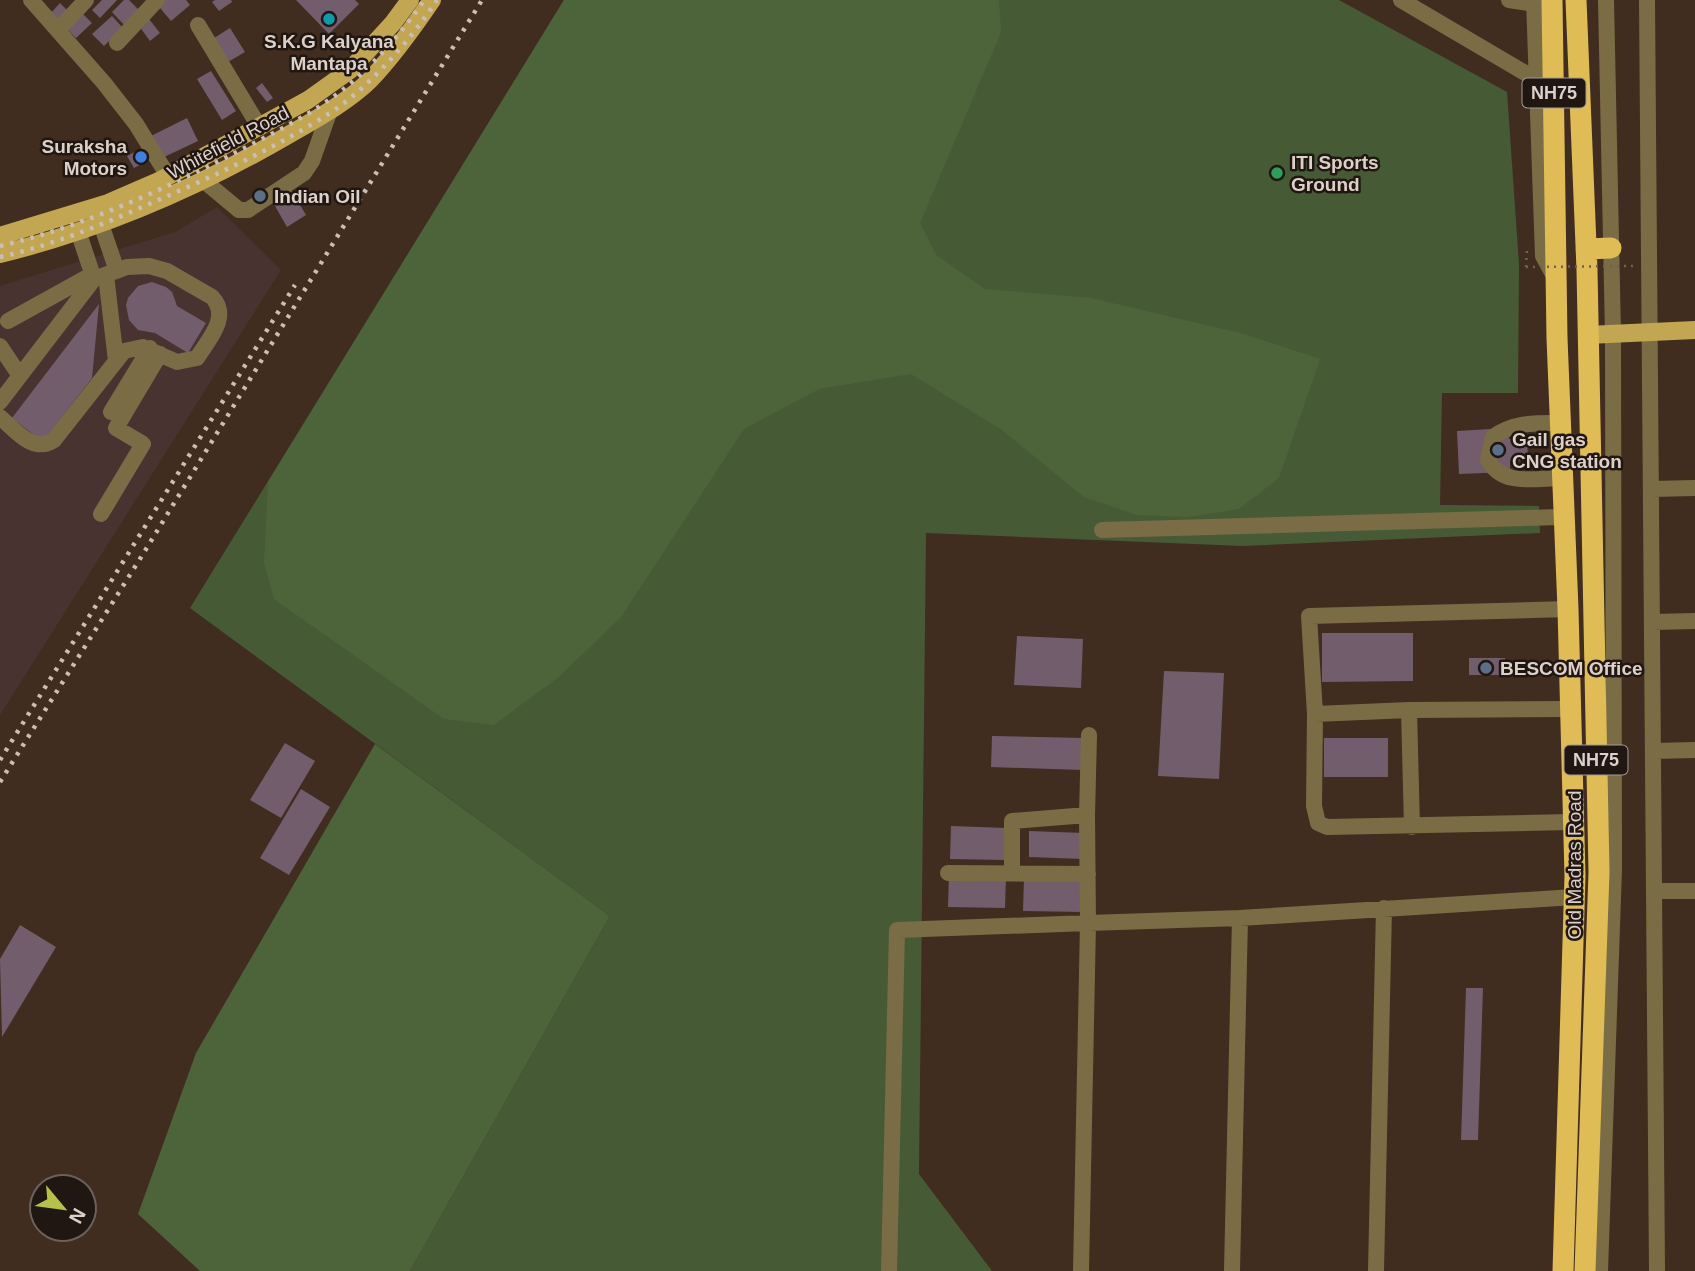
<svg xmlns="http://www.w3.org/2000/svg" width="1695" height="1271" viewBox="0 0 1695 1271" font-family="Helvetica,sans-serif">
<rect width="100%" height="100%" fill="#412c20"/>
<path fill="#483331" d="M217 207 281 270 0 715V286L175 232Z"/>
<path fill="#465b35" d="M564 0H1339L1507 92 1519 264 1518 393H1442L1440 505 1539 506 1540 533 1243 546 926 533 919 1174 992 1271H410L610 916 190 608Z"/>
<path fill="#4d643b" d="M564 0H999L1001 32 920 223 936 255 985 289 1091 298 1244 334 1320 359 1279 478 1239 509 1188 517 1137 515 1084 497 1002 430 911 374 819 389 744 429 621 617 560 676 494 725 444 719 274 599 264 563 268 482Z
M375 744 610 916 410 1271H200L138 1214 196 1053Z"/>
<path fill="#725d6d" d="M102 0H117L100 18 92 10Z
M124 0H129L140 11 125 26 112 12Z
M158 0H186L190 5 171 21 155 2Z
M215 0H231L232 2 219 11 212 2Z
M296 0H355L359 4 329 34Z
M60 3 71 14 61 25 50 14Z
M80 11 92 23 76 38 64 26Z
M112 16 123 28 104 46 92 34Z
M149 19 160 33 150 41 139 26Z
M230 28 245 52 228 62 214 38Z
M211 71 236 111 222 120 197 79Z
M262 83 273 98 267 102 256 88Z
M187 118 198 141 162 158 151 136Z
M148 145 154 157 134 168 127 156Z
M290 188 306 215 287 227 271 199Z
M152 282 166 287 172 292 177 306 206 323 188 353 155 333 138 330 129 320 126 305 128 298 138 286Z
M99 304 92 378 43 442 12 418Z
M1508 428 1509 439 1527 438 1528 460 1510 461V472L1459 474 1457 431Z
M1322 633H1413V681L1322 682Z
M1017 636 1083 639 1081 688 1014 685Z
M1469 658H1505V675H1469Z
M1164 671 1224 673 1219 779 1158 776Z
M992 736 1084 738 1083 770 991 767Z
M1324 738H1388V777H1324Z
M285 743 315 761 281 818 250 800Z
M301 789 330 807 289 875 260 858Z
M951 826 1007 828 1006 860 950 859Z
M1029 831 1084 833 1083 859 1029 857Z
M949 874 1006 876 1005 908 948 907Z
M1024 878 1084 879 1083 912 1023 911Z
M20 925 56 947 2 1037 0 959Z
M1466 988H1483L1478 1140H1461Z"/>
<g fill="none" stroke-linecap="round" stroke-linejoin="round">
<path stroke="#736056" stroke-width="2.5" stroke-dasharray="2 5" stroke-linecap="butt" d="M1526 267 1527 250"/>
<path stroke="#7a6d46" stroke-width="16" d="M31 0 104 83 136 124 168 176
M1401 0 1537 80
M1509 0 1535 4
M1534 0 1543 256 1555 278
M1647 0 1657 1271
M198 25 260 128
M58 30 86 0
M117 43 157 0
M203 180 239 210H248L304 173 312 161 330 110
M101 224 117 271
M78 231 94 279
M106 275 116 361
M8 321 93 274
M0 346 20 376
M0 402 94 279 127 267 149 266 167 271 212 297C231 317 208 340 197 358L177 362 143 347 124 351 54 440C33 454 15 430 0 417
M111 412 150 348
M1560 423C1535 423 1514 422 1493 437L1488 460C1503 487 1535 478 1562 478
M1651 489 1695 488
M101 514 143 444 116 428 160 354
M1102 530 1563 517
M1568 609 1309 616 1315 714 1314 806 1318 823 1327 827 1571 822
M1652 622 1695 621
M1409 710 1412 827
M1315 714 1409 710 1569 709
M1653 751 1695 750
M1087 815 1089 735
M948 873 1088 874
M1654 891H1695
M889 1271 897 930 1088 923 1087 815 1012 821V872
M1081 1271 1088 923 1240 918
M1232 1271 1240 918 1574 897
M1376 1271 1384 908
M1600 1271 1614 869 1613 334 1606 0"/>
<path stroke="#c2a652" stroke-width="18" d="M0 236 108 203 161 180 308 100 350 70 393 23 410 0
M0 254C103 229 199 187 290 134 316 119 349 101 370 80 393 56 413 28 432 0
M1588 335 1695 330"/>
<path stroke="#dfbc55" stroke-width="21" d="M1552 0 1557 338 1568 609 1575 876 1563 1271
M1576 0 1587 270 1599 872 1585 1271
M1586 249 1611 248"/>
<path stroke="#ccbeb6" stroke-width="4.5" stroke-dasharray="3.5 7" stroke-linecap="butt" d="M0 246C82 227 162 190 237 152 268 136 300 120 329 100 364 76 401 35 424 0
M0 257C58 244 111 221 165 197 223 172 283 144 336 109 373 83 412 38 437 0
M0 760 295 285
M0 782 143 554 482 0"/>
<path stroke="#736056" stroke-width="2.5" stroke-dasharray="2 5" stroke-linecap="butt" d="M1526 267 1633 266"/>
</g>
<circle fill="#0f9aa8" stroke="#211712" stroke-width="2.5" cx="329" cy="19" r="7"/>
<circle fill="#3f7fe0" stroke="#211712" stroke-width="2.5" cx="141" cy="157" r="7"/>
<circle fill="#2e9e5b" stroke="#211712" stroke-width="2.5" cx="1277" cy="173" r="7"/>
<g fill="#5c6f8a" stroke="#211712" stroke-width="2.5">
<circle cx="260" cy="196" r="7"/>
<circle cx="1498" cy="450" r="7"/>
<circle cx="1486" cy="668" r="7"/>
</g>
<g text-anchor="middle" stroke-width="5" stroke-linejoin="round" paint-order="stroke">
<g fill="#211712" stroke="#a59891" stroke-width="2">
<rect x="1522.5" y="78.5" width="63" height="29" rx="5"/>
<rect x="1564.5" y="745.5" width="63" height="29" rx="5"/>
</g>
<g font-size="18" font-weight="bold" fill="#ddd0c8">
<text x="1554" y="99">NH75</text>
<text x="1596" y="766">NH75</text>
</g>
<g font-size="19" font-weight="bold" fill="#ddd0c8" stroke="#211712" text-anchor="start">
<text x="329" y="48" text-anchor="middle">S.K.G Kalyana<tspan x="329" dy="22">Mantapa</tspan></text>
<text x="127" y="153" text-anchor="end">Suraksha<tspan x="127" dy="22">Motors</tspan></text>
<text x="1291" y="169">ITI Sports<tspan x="1291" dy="22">Ground</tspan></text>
<text x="274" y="203">Indian Oil</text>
<text x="1512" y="446">Gail gas<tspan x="1512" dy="22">CNG station</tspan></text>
<text x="1500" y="675">BESCOM Office</text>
</g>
<g font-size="19" fill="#ddd0c8" stroke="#211712">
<text transform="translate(228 142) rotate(-28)" y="7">Whitefield Road</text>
<text transform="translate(1574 865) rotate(-90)" y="7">Old Madras Road</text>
</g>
</g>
<g transform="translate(63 1208) rotate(119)"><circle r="33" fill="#211712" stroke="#6c615b" stroke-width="2"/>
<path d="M0-5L12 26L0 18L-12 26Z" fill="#b7c147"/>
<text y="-10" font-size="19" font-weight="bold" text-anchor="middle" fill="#ddd0c8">N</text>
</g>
</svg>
